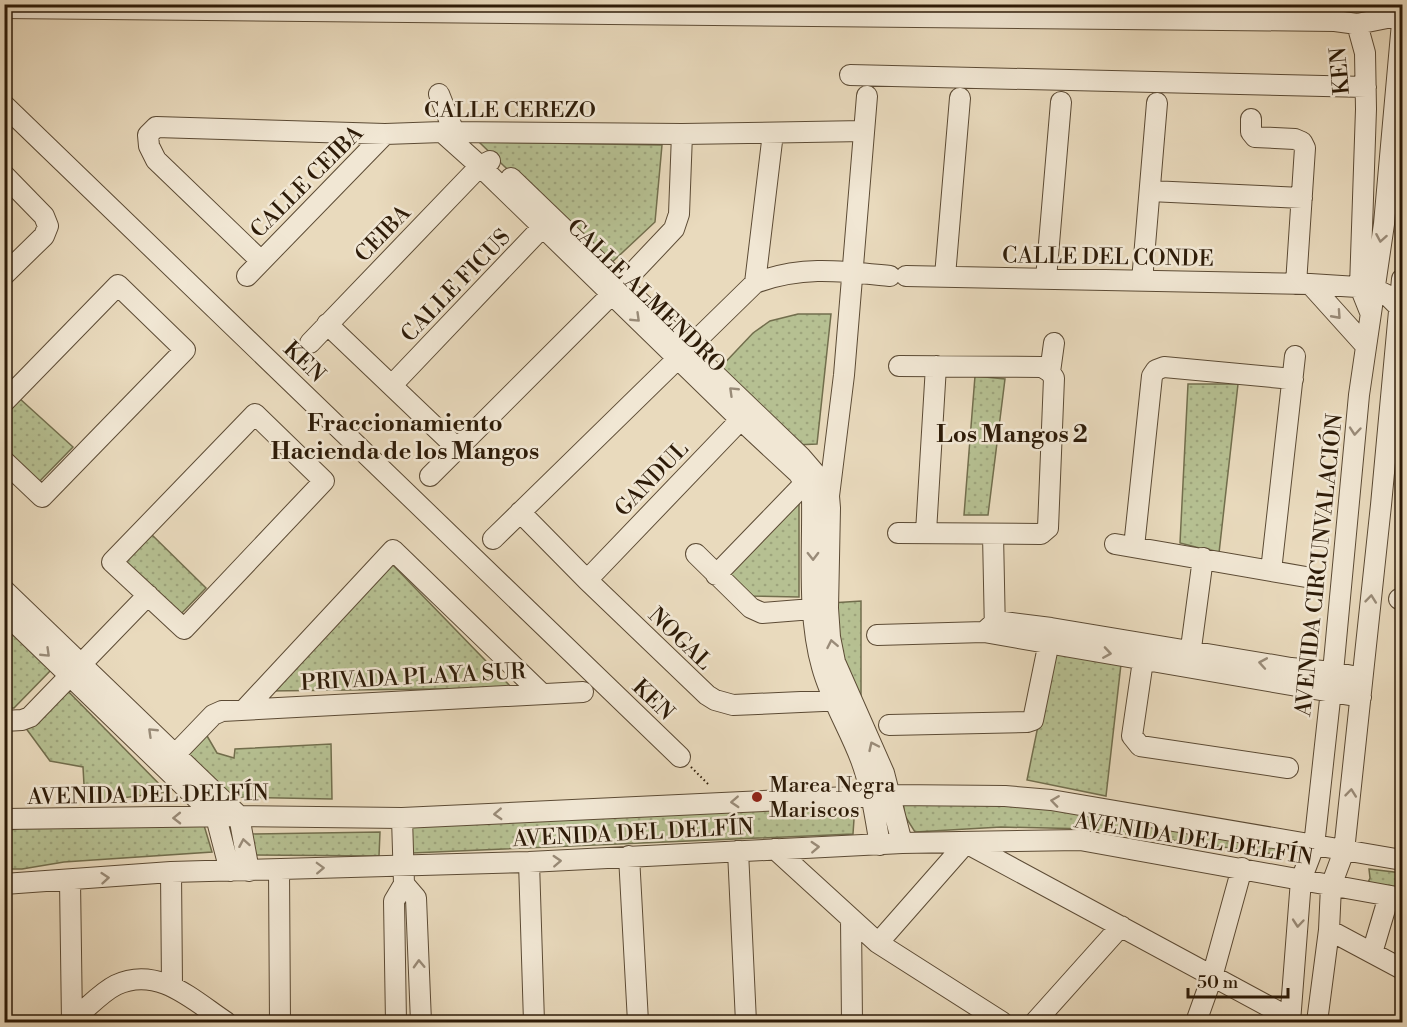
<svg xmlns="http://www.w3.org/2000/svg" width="1407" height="1027" viewBox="0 0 1407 1027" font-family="'Libre Bodoni',serif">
<defs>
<pattern id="green-dots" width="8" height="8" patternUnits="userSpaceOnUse" patternTransform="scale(1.5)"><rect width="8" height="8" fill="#b6c092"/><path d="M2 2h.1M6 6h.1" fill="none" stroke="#9da47c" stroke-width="1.8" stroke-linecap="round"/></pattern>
</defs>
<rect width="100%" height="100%" fill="#e9dabd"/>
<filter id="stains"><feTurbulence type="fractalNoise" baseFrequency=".00333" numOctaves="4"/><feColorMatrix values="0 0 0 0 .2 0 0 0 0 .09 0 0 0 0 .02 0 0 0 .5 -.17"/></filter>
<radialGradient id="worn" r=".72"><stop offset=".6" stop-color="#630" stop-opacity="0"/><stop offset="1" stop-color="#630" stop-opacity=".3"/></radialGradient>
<path fill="url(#green-dots)" stroke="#726e4d" stroke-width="1.5" d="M479 142 662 145 655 222 608 266Z
M798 314H831L817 444 795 445 718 370 753 333 770 321Z
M975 376 1005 379 988 515H964Z
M1188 384H1238L1219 553 1180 543Z
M19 398 73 447 38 483 5 452 4 411Z
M799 498V597L749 596 726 573Z
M148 531 206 588 179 616 120 557Z
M389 561 512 688 269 691Z
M861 601V708L832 641 831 603Z
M4 626 51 670 14 708H5Z
M1053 652 1121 664 1106 796 1027 780Z
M63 686 167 792 85 803 83 767 50 761 25 727Z
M203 729 217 753 234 758 235 749 331 744 332 799 226 797 183 756Z
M903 802 1048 807 1289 847 1282 855 1091 829 1001 827 915 832 905 816Z
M851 804 854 819 853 834 412 853 410 823Z
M57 821 203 822 212 852 64 862 22 869H5V831Z
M380 832 379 856 248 855 246 834Z
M1369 869 1402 873V891L1367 885 1370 878Z"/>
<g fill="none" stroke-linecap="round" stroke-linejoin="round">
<defs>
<path id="minor" d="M4 8 1335 21 1357 24 1365 53 1366 109 1360 287 1370 312
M1357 24 1402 15
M850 75 1366 87
M439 94 454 132
M867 96 844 375 829 496 830 508 828 608 830 637 835 662 884 773 902 843
M4 105 680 757
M1251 119V132L1255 137 1295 139 1302 142 1305 148 1296 284
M442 132 480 166 741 420 798 473 805 483 812 498C813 552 807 615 822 667 831 700 849 728 861 760 871 787 875 816 880 845
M4 175 44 216 48 226 44 236 4 275
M511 178 801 457 820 479 829 496
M1150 191 1302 198
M261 261 156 160 149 146 148 135 156 127 385 134 442 132 682 134 864 131
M247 276 385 134
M906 276 1310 284 1373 288 1387 295 1400 308
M945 276 960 98
M1046 279 1061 102
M1142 281 1157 103
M755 283 773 133
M1310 284 1365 345
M327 324 457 448
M310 343 480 166 490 161
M1050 372 1054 343
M392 385 551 218
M4 402 118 285 185 350 42 497 4 461
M255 414 324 481 184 629 112 562Z
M430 476 622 284 674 229 679 214 682 134
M520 512 587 580 707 695 715 700 733 705 845 700
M926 532 936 366
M898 533 1041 534 1048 528 1054 378 1050 372 1042 367 899 366
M993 534 995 633
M493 539 755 283C802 265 842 271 890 276
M1115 544 1306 577
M1134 547 1152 376 1156 370 1164 367 1293 379
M696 554 751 608 762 613 825 608
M1271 571 1295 356
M716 575 805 483
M587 580 749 411
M4 590 239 816 249 871
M1399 599H1402
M4 612 216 817 230 871
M984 632 996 621 1051 628 1291 668 1333 672 1362 678
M877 635 984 632 1361 697
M1145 647 1132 736 1140 746 1288 768
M1189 663 1203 558
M245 709 393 550 542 694
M4 721 22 720 30 717 148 595
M889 725 1027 722 1033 720 1051 632
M164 766 213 715 222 711 583 692
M4 819 239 816 402 818 891 795 1005 796 1051 800 1402 860
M775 849 878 943 1002 1022
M738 851 746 1022
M629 856 638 1022
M529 862 534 1022
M279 870 280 1022
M171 872 172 986
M70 881 72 1022
M4 884 171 872 529 862 902 843 1080 840 1402 898
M404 884 416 898 421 1022
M851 919 852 1022
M1329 930 1402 969
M878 943 966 843 1290 1018
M1372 953 1389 896
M72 1020C87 1009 100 993 116 985 158 965 194 1001 226 1022
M396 1022 394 901 404 884 402 818
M1035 1022 1121 926
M1196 1022 1212 977 1242 868
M1290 1022 1301 880 1314 846 1333 672 1359 395 1384 224 1402 23
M1317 1022 1329 930 1331 886 1344 851 1381 505 1402 279"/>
</defs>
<use href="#minor" stroke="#5c4b35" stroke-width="22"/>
<path stroke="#2d1b08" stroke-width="2" stroke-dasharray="1.5 3" stroke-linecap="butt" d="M691 767 710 786"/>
<use href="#minor" stroke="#f1e7d4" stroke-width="20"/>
</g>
<defs><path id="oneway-chevron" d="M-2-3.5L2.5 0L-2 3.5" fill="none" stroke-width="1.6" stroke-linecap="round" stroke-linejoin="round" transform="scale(1.5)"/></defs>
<g stroke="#998b78">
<use href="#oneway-chevron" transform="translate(1381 238) rotate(100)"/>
<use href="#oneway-chevron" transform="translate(1337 315) rotate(48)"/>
<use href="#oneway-chevron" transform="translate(636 318) rotate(44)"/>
<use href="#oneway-chevron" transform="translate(733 391) rotate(-136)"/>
<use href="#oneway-chevron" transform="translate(1355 431) rotate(95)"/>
<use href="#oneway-chevron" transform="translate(813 556) rotate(89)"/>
<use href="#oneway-chevron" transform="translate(1371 599) rotate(-84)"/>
<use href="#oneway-chevron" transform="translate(832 644) rotate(-101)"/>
<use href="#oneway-chevron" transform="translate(46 653) rotate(44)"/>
<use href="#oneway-chevron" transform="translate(1107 653) rotate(9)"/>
<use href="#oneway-chevron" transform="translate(1263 663) rotate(-170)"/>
<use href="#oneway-chevron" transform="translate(152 732) rotate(-136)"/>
<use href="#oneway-chevron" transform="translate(873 746) rotate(-115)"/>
<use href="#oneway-chevron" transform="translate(1351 793) rotate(-84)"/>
<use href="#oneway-chevron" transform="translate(1055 801) rotate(-172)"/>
<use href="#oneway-chevron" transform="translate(735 802) rotate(177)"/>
<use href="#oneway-chevron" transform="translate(498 814) rotate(177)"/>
<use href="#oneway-chevron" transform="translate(177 818) rotate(179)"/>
<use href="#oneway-chevron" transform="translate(244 843) rotate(-100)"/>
<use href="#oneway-chevron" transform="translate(815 847) rotate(-3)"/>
<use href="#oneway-chevron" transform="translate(557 861) rotate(-3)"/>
<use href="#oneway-chevron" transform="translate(320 868) rotate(-2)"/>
<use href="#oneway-chevron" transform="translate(105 878) rotate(-5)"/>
<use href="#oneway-chevron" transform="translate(1298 923) rotate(95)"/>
<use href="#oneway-chevron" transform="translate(419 964) rotate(-92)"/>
</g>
<circle fill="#8f2418" stroke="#f1e7d4" stroke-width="2" cx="757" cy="797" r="6"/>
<g text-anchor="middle" stroke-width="5" stroke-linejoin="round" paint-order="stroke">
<g font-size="22" fill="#2d1b08" stroke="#f1e7d4">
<text transform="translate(1339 71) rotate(-95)" y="8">KEN</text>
<text x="510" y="117">CALLE CEREZO</text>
<text transform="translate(306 181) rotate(-45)" y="8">CALLE CEIBA</text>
<text transform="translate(382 233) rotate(-46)" y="8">CEIBA</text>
<text transform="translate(1108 256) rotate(1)" y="8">CALLE DEL CONDE</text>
<text transform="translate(455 285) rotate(-46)" y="8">CALLE FICUS</text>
<text transform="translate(647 295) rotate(44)" y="8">CALLE ALMENDRO</text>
<text transform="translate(305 361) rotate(44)" y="8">KEN</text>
<text transform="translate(651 478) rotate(-46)" y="8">GANDUL</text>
<text transform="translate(1318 565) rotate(-84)" y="8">AVENIDA CIRCUNVALACIÓN</text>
<text transform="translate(681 638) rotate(44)" y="8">NOGAL</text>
<text transform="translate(413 676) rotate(-3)" y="8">PRIVADA PLAYA SUR</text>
<text transform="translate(654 699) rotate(44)" y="8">KEN</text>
<text transform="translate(148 794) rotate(-1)" y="8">AVENIDA DEL DELFÍN</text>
<text transform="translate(633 832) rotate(-3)" y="8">AVENIDA DEL DELFÍN</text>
<text transform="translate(1194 838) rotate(9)" y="8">AVENIDA DEL DELFÍN</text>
</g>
<g font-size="22" fill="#2d1b08" stroke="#f1e7d4" text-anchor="start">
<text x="769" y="792">Marea Negra<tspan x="769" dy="25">Mariscos</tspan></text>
</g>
<g font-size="24" font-weight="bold" fill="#2d1b08" stroke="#f1e7d4">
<text x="405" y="431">Fraccionamiento<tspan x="405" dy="28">Hacienda de los Mangos</tspan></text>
<text x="1012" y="442">Los Mangos 2</text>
</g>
</g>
<rect width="1407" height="1027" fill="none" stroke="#e9dabd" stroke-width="24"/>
<rect x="6" y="6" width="1395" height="1015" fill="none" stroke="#2d1b08" stroke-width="3"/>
<rect x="12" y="12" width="1383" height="1003" fill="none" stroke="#2d1b08" stroke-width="1.5"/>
<path d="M1188 988v9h100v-9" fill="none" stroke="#2d1b08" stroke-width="3"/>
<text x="1197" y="988" font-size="18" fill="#2d1b08" stroke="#f1e7d4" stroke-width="4.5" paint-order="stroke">50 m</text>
<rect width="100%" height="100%" filter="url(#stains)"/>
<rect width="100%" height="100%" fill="url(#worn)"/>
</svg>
